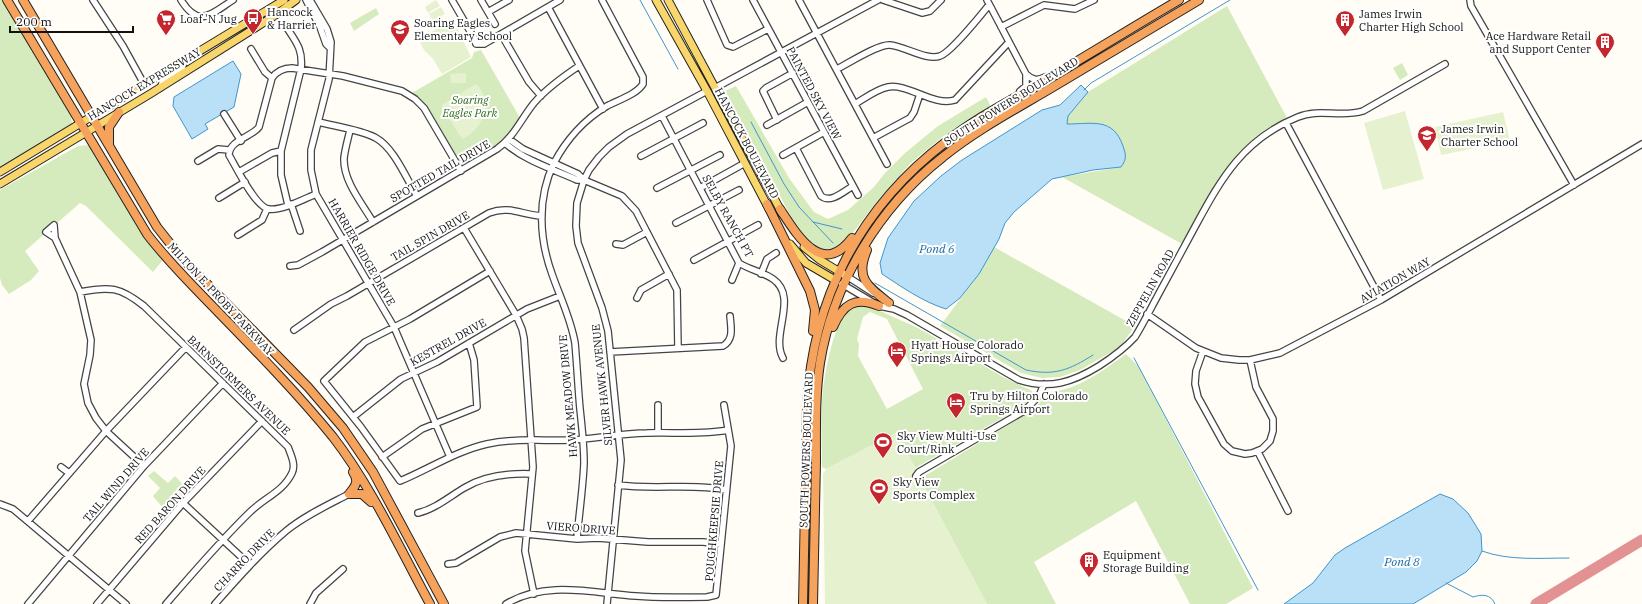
<svg xmlns="http://www.w3.org/2000/svg" width="1642" height="604" viewBox="0 0 1642 604" font-family="'IBM Plex Serif',serif">
<rect width="100%" height="100%" fill="#fffdf5"/>
<path fill="#d5ebbd" fill-rule="evenodd" d="M0 0H5L71 116 72 124 0 167Z
M1227 6 1287 118 1277 127 1258 140 1225 174 1182 244 1062 177 1121 167 1097 123 1067 125 1068 116 1088 92Z
M376 8 379 14 354 31 350 23Z
M481 50 520 118 507 136 499 144 462 165 425 105 412 93 472 58 474 52Z
M1402 63 1408 75 1400 80 1393 68Z
M736 86 789 178 814 212 828 219 848 210 874 187 885 173 905 153 938 126 986 97 991 107 942 137 911 163 875 204 845 243 833 252 820 250 800 234 725 91Z
M91 145 151 243 163 260 153 272 86 206 80 203 25 251 39 271 31 280 9 294 2 285 0 278V190L78 146Z
M994 247 1135 326 1120 347 1080 370 1060 377 1042 378 1021 373 940 326 979 274Z
M861 305 869 306 918 328 1003 377 1032 391 1033 395 1023 406 915 468 896 433 826 469 822 467C822 442 820 415 823 390 826 368 833 324 850 309 853 306 857 306 861 305ZM870 312 887 319 923 389 887 409 858 356 859 344 857 339 863 317Z
M1126 354 1139 367 1253 588 1226 604H1190L1136 501 1034 562 1056 604H987L920 479 1034 409 1050 392C1080 389 1102 371 1126 354Z
M154 471 168 483 175 476 189 491 168 514 153 496 160 488 148 476Z"/>
<path fill="#e6f2cf" d="M436 0 440 6 428 13 425 7Z
M441 7 445 14 433 20 429 14Z
M450 20 454 21 471 57 442 74 433 59 424 50 419 40Z
M466 73V83H451L450 74Z
M476 84C495 102 483 130 462 139L442 107 443 104Z
M1405 111 1424 179 1383 190 1364 123Z
M1503 112 1510 141 1441 155 1435 127Z
M896 433 987 604H825L823 474 826 469Z"/>
<path fill="#b9e0f7" stroke="#3f96cf" d="M233 61 241 74 234 107 205 124 208 129 192 139 173 106 174 97Z
M1081 85 1088 92 1068 116 1067 124C1092 124 1113 117 1123 146 1126 155 1127 159 1121 167L1093 170 1052 179 1014 212 1005 223 999 239 979 274 960 298 946 309C923 302 902 287 882 274L880 263 888 238 914 201 941 176 962 160 1042 110 1060 105Z
M1440 494 1453 499 1468 513 1481 534 1482 551 1477 561 1466 572 1413 604H1284L1313 583 1335 555 1345 548Z"/>
<g fill="none" stroke-linecap="round" stroke-linejoin="round">
<path stroke="#3f96cf" stroke-width="1" d="M640 0 678 69
M1084 90 1091 83 1230 0
M751 122 784 184 799 207 833 243
M813 222 842 229
M875 283 1026 370C1055 376 1069 370 1093 355
M1134 358 1258 590
M1482 551C1509 561 1540 558 1569 558
M1446 583 1473 597C1482 594 1491 594 1495 604"/>
<path stroke="#e29292" stroke-width="11" d="M1536 604 1642 540"/>
<defs>
<path id="minor" d="M93 0 123 46 144 84
M181 0C199 29 211 14 233 0
M306 0 320 27 326 44 330 48
M310 0 327 29 331 42 329 79 311 150V170L316 194 394 327 450 457
M452 0 474 38 476 44H484L560 0
M481 0 495 24
M707 0 727 45 733 47 735 46 768 29
M753 0 858 195
M799 0 887 164
M883 0 922 13 930 11 941 0
M987 0 1026 74V86L1020 91
M1470 0 1471 6 1574 185
M548 7 603 109
M488 12 509 0
M1001 27 1044 5 1075 9 1094 0
M287 28C297 43 303 50 301 69L281 151V175L288 205
M501 34 529 82 541 96
M251 49 265 72 272 78
M837 69C849 63 878 44 890 45 904 46 927 61 940 56 950 53 981 15 989 5
M1026 74C1032 80 1037 81 1045 77
M160 88 163 81 182 69 184 61
M715 88 878 0
M855 104C865 98 877 89 888 87 908 83 934 107 955 100L1009 42
M224 114 241 141
M662 116 739 263C750 270 763 272 773 279 799 297 770 335 783 358
M777 120 763 91 766 88 793 73
M318 122C334 126 362 130 376 138 394 148 406 178 417 196
M1286 123 1381 300
M767 125 808 102
M350 130C348 139 345 149 344 158 343 181 362 203 373 222
M873 138 910 118 914 112 920 94
M509 139 523 149 578 174 584 180
M505 143C525 161 553 169 577 180H584L622 196 636 211 677 290 678 348
M796 148 821 196C831 204 844 191 853 186
M783 155 824 132
M641 156 703 123
M198 161 218 149 229 150
M239 172 272 153 281 151
M657 188 720 155
M700 188 745 163
M316 194C304 199 282 211 269 209 256 208 236 167 229 155 229 140 252 137 259 127L272 78C277 71 283 68 292 68L343 76 402 91 415 99 424 108 461 171
M219 198 245 182
M291 204 300 231
M676 223 739 190
M464 228 516 315 522 329 524 338 533 467 525 551 534 594
M238 235 262 220 267 209
M55 238 46 232 54 225 55 238 80 292 91 340 90 355 84 384 88 403 96 418 106 431 144 466
M616 244 623 245 647 232
M694 260 758 225
M290 266 298 265 322 252 497 149C514 137 521 119 534 103 546 89 564 76 579 66
M490 271 410 319 365 342 324 381 361 427 400 481C429 469 456 451 487 444 514 438 543 441 571 440 596 439 621 433 647 433 674 432 702 435 728 430
M761 274 767 259 776 253
M848 277 873 293
M732 280 739 263
M842 284 879 306 894 309 907 315 1019 380C1050 390 1073 382 1099 366 1113 357 1124 349 1135 337 1143 324 1150 310 1157 297 1170 273 1183 249 1196 225 1222 177 1244 139 1298 117 1319 108 1341 118 1363 111L1445 64
M80 292C110 286 120 287 144 306L288 447C291 455 296 465 292 473 283 492 264 498 250 512 220 541 193 573 166 604
M637 298 641 290 669 274
M1147 314 1196 348 1221 358 1239 360H1250L1280 353 1381 300 1642 144
M294 330 331 304 347 296 489 213C509 205 522 215 542 216
M1203 351 1196 371 1195 384 1198 397 1224 444 1232 451 1245 454 1252 453 1262 449 1270 441 1273 431V419L1256 387 1250 360
M610 352 723 346C734 339 731 328 730 316
M658 405V433
M353 417 401 379 437 362 527 309 560 296
M1258 452 1288 511
M382 457 422 429 477 407 474 360 469 343
M61 467 69 473
M916 476 919 472 1024 411 1039 396 1044 384
M618 485C654 490 693 483 726 490
M183 503 250 565
M0 504 13 509 126 604
M418 513C435 509 449 497 464 488 484 476 509 473 532 474
M28 521 106 431 186 347
M577 539C579 514 583 488 584 463 584 445 582 427 580 409 578 387 577 365 575 343 571 319 560 297 552 274 539 238 537 198 554 163 566 140 585 119 607 106 618 100 636 95 643 84V77L602 0
M448 564 456 563 500 537 516 533 577 539 598 538 648 542H703L721 544
M28 604 144 466 223 383
M97 604 183 503 262 421
M215 604C237 579 260 553 286 531 304 516 328 505 349 494
M310 604 316 593 343 569
M506 604C546 580 592 593 636 596 659 598 683 597 707 597L716 595 731 446 724 405
M607 604 621 460 608 331 602 308 578 243 576 226 577 203 584 180 589 170 599 157 609 147 627 134 707 91"/>
<path id="major" d="M656 0 707 91 769 209
M668 0 782 213
M0 172 284 0
M0 184 150 94 274 16 296 0
M790 244 806 263 835 280
M804 247 820 260 845 275"/>
<path id="highway" d="M7 0 147 234C169 263 195 288 220 314 259 354 298 394 333 437 371 486 400 549 430 604
M23 0 157 227 180 256 308 387 343 428 373 472 444 604
M109 145V127L119 112
M767 204 810 291 815 310 813 331
M780 209C797 235 822 278 852 238
M867 250C855 278 867 286 889 303
M833 327C843 304 855 296 879 306
M349 494C356 486 359 481 353 472
M349 494H362L371 502
M803 604 807 407C812 298 861 206 947 141 976 118 1010 101 1042 82 1088 55 1133 27 1179 0
M813 604C814 557 815 509 816 462 816 429 815 396 820 363 833 283 879 207 943 157 976 130 1016 109 1053 87 1101 58 1150 29 1199 0"/>
</defs>
<use href="#minor" stroke="#444" stroke-width="8"/>
<use href="#major" stroke="#222" stroke-width="9"/>
<use href="#highway" stroke="#222" stroke-width="10"/>
<use href="#minor" stroke="#fff" stroke-width="5.5"/>
<use href="#major" stroke="#f9d66b" stroke-width="7"/>
<use href="#highway" stroke="#f5a25d" stroke-width="8"/>
</g>
<defs>
<symbol id="bus-pin" viewBox="-11 -11 22 30"><path d="M0 17L-7.5 6A9.5 9.5 0 1 1 7.5 6Z" fill="#c4262e" stroke="#fff"/><path d="M-5-6H5V4H4V6H2V4H-2V6H-4V4H-5ZM-3.5-4V0h7V-4ZM-3.5 1.2v1.5H-2V1.2ZM2 1.2v1.5H3.5V1.2Z" fill="#fff"/></symbol>
<symbol id="supermarket-pin" viewBox="-11 -11 22 30"><path d="M0 17L-7.5 6A9.5 9.5 0 1 1 7.5 6Z" fill="#c4262e" stroke="#fff"/><path d="M-6-5.5h2.5l.6 2H6L4.5 2H-2.5L-4.4-4H-6ZM-1.5 3.2a1.3 1.3 0 1 0 .1 0ZM3 3.2a1.3 1.3 0 1 0 .1 0Z" fill="#fff"/></symbol>
<symbol id="building-pin" viewBox="-11 -11 22 30"><path d="M0 17L-7.5 6A9.5 9.5 0 1 1 7.5 6Z" fill="#c4262e" stroke="#fff"/><path d="M-4-6H4V6H1V3H-1V6H-4ZM-2.5-4.3h1.7v1.8h-1.7ZM.8-4.3h1.7v1.8H.8ZM-2.5-1h1.7V.8h-1.7ZM.8-1h1.7V.8H.8Z" fill="#fff"/></symbol>
<symbol id="school-pin" viewBox="-11 -11 22 30"><path d="M0 17L-7.5 6A9.5 9.5 0 1 1 7.5 6Z" fill="#c4262e" stroke="#fff"/><path d="M0-5L7-2L0 1L-7-2ZM-4 1L0 2.5L4 1V4Q0 6-4 4Z" fill="#fff"/></symbol>
<symbol id="hotel-pin" viewBox="-11 -11 22 30"><path d="M0 17L-7.5 6A9.5 9.5 0 1 1 7.5 6Z" fill="#c4262e" stroke="#fff"/><path d="M-6-4.5h1.5V1H6V5H4.5V3h-9V5H-6ZM-4 0a1.8 1.8 0 1 1 3.6 0ZM.5 0V-2.5h3Q6-2.5 6 0Z" fill="#fff"/></symbol>
<symbol id="stadium-pin" viewBox="-11 -11 22 30"><path d="M0 17L-7.5 6A9.5 9.5 0 1 1 7.5 6Z" fill="#c4262e" stroke="#fff"/><path d="M0-5a6.5 5 0 1 0 0 10a6.5 5 0 1 0 0-10ZM-3.5-1.8h7v3.6h-7Z" fill="#fff"/></symbol>
</defs>
<g fill-rule="evenodd">
<use href="#bus-pin" x="242" y="7" width="22" height="30"/>
<use href="#supermarket-pin" x="155" y="8" width="22" height="30"/>
<use href="#building-pin" x="1334" y="9" width="22" height="30"/>
<use href="#school-pin" x="389" y="18" width="22" height="30"/>
<use href="#building-pin" x="1594" y="31" width="22" height="30"/>
<use href="#school-pin" x="1416" y="124" width="22" height="30"/>
<use href="#hotel-pin" x="886" y="340" width="22" height="30"/>
<use href="#hotel-pin" x="945" y="391" width="22" height="30"/>
<use href="#stadium-pin" x="872" y="431" width="22" height="30"/>
<use href="#stadium-pin" x="868" y="477" width="22" height="30"/>
<use href="#building-pin" x="1078" y="550" width="22" height="30"/>
</g>
<g text-anchor="middle" stroke-width="4" stroke-linejoin="round" paint-order="stroke">
<g font-size="11" fill="#111" stroke="#fff" text-anchor="start">
<text x="267" y="16">Hancock<tspan x="267" dy="13">&amp; Harrier</tspan></text>
<text x="1359" y="18">James Irwin<tspan x="1359" dy="13">Charter High School</tspan></text>
<text x="180" y="23">Loaf 'N Jug</text>
<text x="414" y="27">Soaring Eagles<tspan x="414" dy="13">Elementary School</tspan></text>
<text x="1591" y="40" text-anchor="end">Ace Hardware Retail<tspan x="1591" dy="13">and Support Center</tspan></text>
<text x="1441" y="133">James Irwin<tspan x="1441" dy="13">Charter School</tspan></text>
<text x="911" y="349">Hyatt House Colorado<tspan x="911" dy="13">Springs Airport</tspan></text>
<text x="970" y="400">Tru by Hilton Colorado<tspan x="970" dy="13">Springs Airport</tspan></text>
<text x="897" y="440">Sky View Multi-Use<tspan x="897" dy="13">Court/Rink</tspan></text>
<text x="893" y="486">Sky View<tspan x="893" dy="13">Sports Complex</tspan></text>
<text x="1103" y="559">Equipment<tspan x="1103" dy="13">Storage Building</tspan></text>
</g>
<g font-size="11" fill="#111" stroke="#fff">
<text transform="translate(144 84) rotate(-31)" y="4">HANCOCK EXPRESSWAY</text>
<text transform="translate(814 93) rotate(62)" y="4">PAINTED SKY VIEW</text>
<text transform="translate(1011 101) rotate(-32)" y="4">SOUTH POWERS BOULEVARD</text>
<text transform="translate(747 143) rotate(62)" y="4">HANCOCK BOULEVARD</text>
<text transform="translate(440 171) rotate(-30)" y="4">SPOTTED TAIL DRIVE</text>
<text transform="translate(728 216) rotate(61)" y="4">SELBY RANCH PT</text>
<text transform="translate(430 236) rotate(-30)" y="4">TAIL SPIN DRIVE</text>
<text transform="translate(362 252) rotate(60)" y="4">HARRIER RIDGE DRIVE</text>
<text transform="translate(1395 280) rotate(-30)" y="4">AVIATION WAY</text>
<text transform="translate(1150 288) rotate(-61)" y="4">ZEPPELIN ROAD</text>
<text transform="translate(221 299) rotate(47)" y="4">MILTON E. PROBY PARKWAY</text>
<text transform="translate(448 342) rotate(-29)" y="4">KESTREL DRIVE</text>
<text transform="translate(239 385) rotate(44)" y="4">BARNSTORMERS AVENUE</text>
<text transform="translate(602 385) rotate(-96)" y="4">SILVER HAWK AVENUE</text>
<text transform="translate(568 396) rotate(-95)" y="4">HAWK MEADOW DRIVE</text>
<text transform="translate(806 450) rotate(-88)" y="4">SOUTH POWERS BOULEVARD</text>
<text transform="translate(116 485) rotate(-49)" y="4">TAIL WIND DRIVE</text>
<text transform="translate(170 505) rotate(-48)" y="4">RED BARON DRIVE</text>
<text transform="translate(714 521) rotate(-85)" y="4">POUGHKEEPSIE DRIVE</text>
<text transform="translate(581 528) rotate(4)" y="4">VIERO DRIVE</text>
<text transform="translate(244 560) rotate(-46)" y="4">CHARRO DRIVE</text>
</g>
<g font-size="11" font-style="italic" fill="#2f6b1f" stroke="#fff">
<text x="470" y="104">Soaring<tspan x="470" dy="13">Eagles Park</tspan></text>
</g>
<g font-size="12" font-style="italic" fill="#1768a6" stroke="#fff">
<text x="937" y="253">Pond 6</text>
<text x="1402" y="566">Pond 8</text>
</g>
</g>
<path d="M10 26v6h123v-6" fill="none" stroke="#111111" stroke-width="2"/>
<text x="16" y="26" font-size="12" fill="#111111" stroke="#ffffff" stroke-width="3" paint-order="stroke">200 m</text>
</svg>
